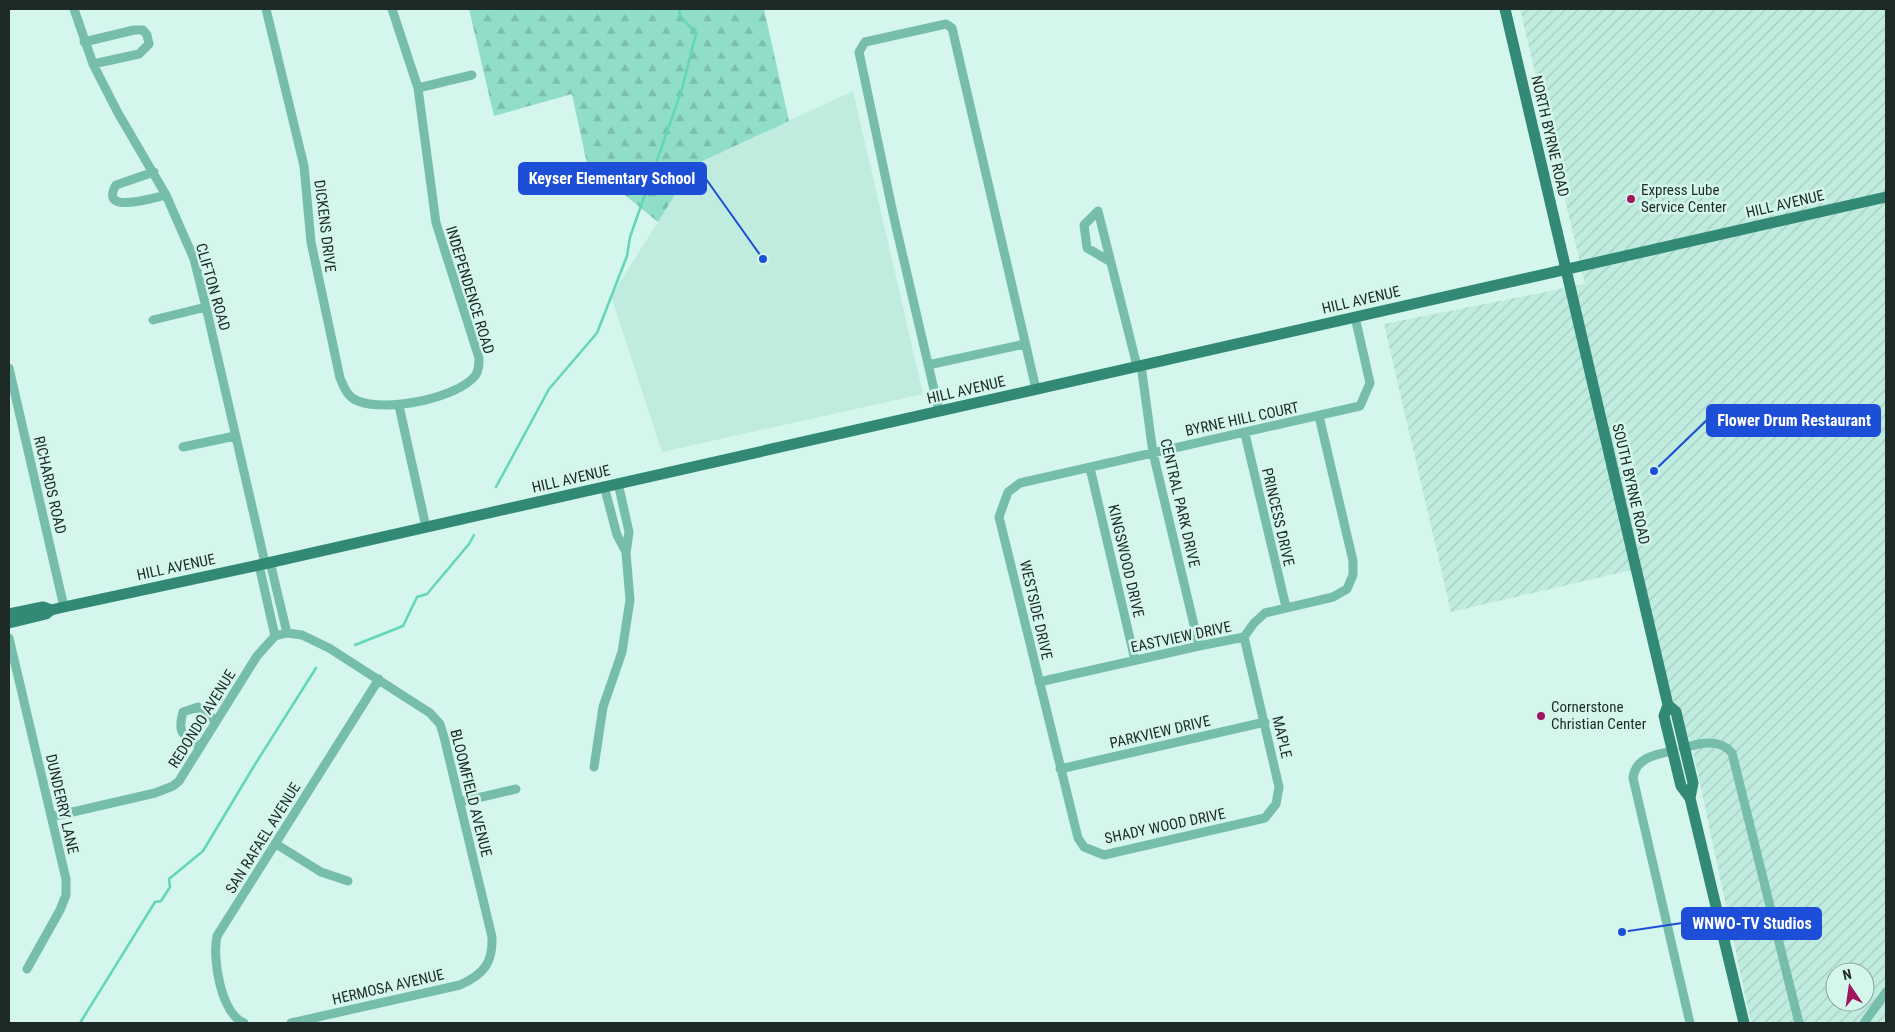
<svg xmlns="http://www.w3.org/2000/svg" width="1895" height="1032" viewBox="0 0 1895 1032" font-family="'Roboto Condensed',sans-serif">
<defs>
<pattern id="industrial-furrows" width="10" height="10" patternUnits="userSpaceOnUse" patternTransform="scale(1.25)"><rect width="10" height="10" fill="#c0ecdf"/><path d="M-1 1l2-2M0 10L10 0M9 11l2-2" fill="none" stroke="#a5cbbf"/></pattern>
<pattern id="forest-firs" width="22" height="20" patternUnits="userSpaceOnUse" patternTransform="scale(1.25)"><rect width="22" height="20" fill="#90ddc8"/><path d="M5 1l3.5 6h-7zM16 11l3.5 6h-7z" fill="#7cbeac"/></pattern>
</defs>
<rect width="100%" height="100%" fill="#d4f6ec"/>
<path fill="#c0ecdf" d="M853 91 923 394 662 452 611 296 694 165Z"/>
<path fill="url(#industrial-furrows)" fill-rule="evenodd" d="M1520 9H1886V1023H1751L1692 746 1658 663 1636 569 1451 612 1384 324 1585 284ZM1835 972H1865V1002H1835Z"/>
<path fill="url(#forest-firs)" d="M469 9H764L789 121 694 165 658 222 587 164 572 94 494 116Z"/>
<g fill="none" stroke-linecap="round" stroke-linejoin="round">
<path stroke="#61d6ba" stroke-width="2.5" d="M496 487 549 389 597 333 627 256 630 237 682 89 696 33 680 16 679 9
M355 645 403 626 417 597 427 594 469 544 474 535
M80 1023 155 902 161 901 170 887 169 879 203 851 254 766 316 668"/>
<path stroke="#76beab" stroke-width="9" d="M74 9 93 64 118 113 166 195 194 259 206 307 265 563
M266 9 304 166 311 242 340 378C344 387 347 397 358 401 385 412 456 399 475 376 479 371 479 364 479 358L436 223 418 88 392 9
M84 42 134 30H143L147 35 149 44 139 54 93 64
M418 88 472 75
M154 172 116 185C98 216 155 197 166 195
M1111 262 1087 248 1084 225 1098 211 1137 366
M153 320 206 307
M928 365 1025 344
M1141 365 1153 453 1199 646
M9 368 64 607
M399 406 426 527
M939 411 894 218 859 52 865 42 946 24 952 28 1036 389
M1245 434 1286 607
M183 447 235 436
M1090 468 1135 660
M604 486 617 535 626 552
M270 562 287 633
M259 565 275 636
M1244 637 1279 787 1276 804 1265 818 1104 855 1084 847 1078 838 999 517 1008 492 1020 483 1360 406 1370 383 1355 317
M9 638 66 879V895L60 910 27 969
M1039 682 1199 646 1244 637 1254 623 1265 613 1333 597 1347 589 1353 575V561L1319 416
M200 747C183 734 177 735 183 712L198 707 216 721
M1683 748C1700 743 1720 738 1732 753L1799 1023
M1673 751C1656 754 1635 758 1633 778L1690 1023
M594 767 603 707 622 652 630 600 626 553 629 532 618 483
M1060 769 1265 722
M460 802 516 789
M51 817 155 793 173 786 179 781 257 656 275 636 287 633 302 635 329 648 430 713 440 724 444 737 492 937C493 963 484 974 460 985L291 1023
M276 844 321 872 348 881
M244 1023C221 1013 212 959 217 936L379 679
M1864 1023 1886 992"/>
<path stroke="#318976" stroke-width="11" d="M1505 9 1668 705 1676 712 1693 783 1690 798 1744 1023
M9 614 43 607 51 610
M9 623 46 614 51 610 64 607 259 565 1886 197
M1668 705 1664 716 1681 786 1690 798"/>
</g>
<g fill="#a1155f" stroke="#d4f6ec" stroke-width="2">
<circle cx="1631" cy="199" r="5"/>
<circle cx="1541" cy="716" r="5"/>
</g>
<g text-anchor="middle" stroke-width="5" stroke-linejoin="round" paint-order="stroke">
<g font-size="15" fill="#1d2a26" stroke="#d4f6ec">
<text transform="translate(1550 136) rotate(77)" y="5">NORTH BYRNE ROAD</text>
<text transform="translate(1785 204) rotate(-13)" y="5">HILL AVENUE</text>
<text transform="translate(325 226) rotate(83)" y="5">DICKENS DRIVE</text>
<text transform="translate(213 287) rotate(74)" y="5">CLIFTON ROAD</text>
<text transform="translate(470 290) rotate(73)" y="5">INDEPENDENCE ROAD</text>
<text transform="translate(1361 300) rotate(-13)" y="5">HILL AVENUE</text>
<text transform="translate(966 390) rotate(-13)" y="5">HILL AVENUE</text>
<text transform="translate(1242 419) rotate(-12)" y="5">BYRNE HILL COURT</text>
<text transform="translate(571 479) rotate(-13)" y="5">HILL AVENUE</text>
<text transform="translate(1631 484) rotate(77)" y="5">SOUTH BYRNE ROAD</text>
<text transform="translate(50 485) rotate(77)" y="5">RICHARDS ROAD</text>
<text transform="translate(1180 503) rotate(77)" y="5">CENTRAL PARK DRIVE</text>
<text transform="translate(1278 517) rotate(77)" y="5">PRINCESS DRIVE</text>
<text transform="translate(1126 561) rotate(77)" y="5">KINGSWOOD DRIVE</text>
<text transform="translate(176 567) rotate(-12)" y="5">HILL AVENUE</text>
<text transform="translate(1036 610) rotate(77)" y="5">WESTSIDE DRIVE</text>
<text transform="translate(1181 637) rotate(-12)" y="5">EASTVIEW DRIVE</text>
<text transform="translate(202 719) rotate(-58)" y="5">REDONDO AVENUE</text>
<text transform="translate(1160 732) rotate(-13)" y="5">PARKVIEW DRIVE</text>
<text transform="translate(1282 737) rotate(77)" y="5">MAPLE</text>
<text transform="translate(471 793) rotate(76)" y="5">BLOOMFIELD AVENUE</text>
<text transform="translate(62 804) rotate(77)" y="5">DUNDERRY LANE</text>
<text transform="translate(1165 826) rotate(-12)" y="5">SHADY WOOD DRIVE</text>
<text transform="translate(263 838) rotate(-58)" y="5">SAN RAFAEL AVENUE</text>
<text transform="translate(388 987) rotate(-13)" y="5">HERMOSA AVENUE</text>
</g>
<g font-size="15" fill="#1d2a26" stroke="#d4f6ec" text-anchor="start">
<text x="1641" y="195">Express Lube<tspan x="1641" dy="17">Service Center</tspan></text>
<text x="1551" y="712">Cornerstone<tspan x="1551" dy="17">Christian Center</tspan></text>
</g>
</g>
<path fill="none" stroke="#1d4ed8" stroke-width="2" d="M763 259L706 179M1654 471L1707 420M1622 932L1682 923"/>
<g fill="#1d4ed8" stroke="#d4f6ec" stroke-width="2">
<circle cx="763" cy="259" r="5"/>
<circle cx="1654" cy="471" r="5"/>
<circle cx="1622" cy="932" r="5"/>
</g>
<g fill="#1d4ed8" stroke="#1d4ed8" stroke-width="2">
<rect x="519" y="163" width="187" height="31" rx="5"/>
<rect x="1707" y="405" width="173" height="31" rx="5"/>
<rect x="1682" y="908" width="139" height="31" rx="5"/>
</g>
<g font-size="16" text-anchor="middle" font-weight="bold" fill="#fff">
<text x="612" y="184">Keyser Elementary School</text>
<text x="1794" y="426">Flower Drum Restaurant</text>
<text x="1752" y="929">WNWO-TV Studios</text>
</g>
<rect width="1895" height="1032" fill="none" stroke="#1d2a26" stroke-width="20"/>
<g transform="translate(1850 987) rotate(347)"><circle r="24" fill="#d4f6ec" stroke="#8ba49d"/>
<path d="M0-4L9 19L0 12L-9 19Z" fill="#a1155f"/>
<text y="-8" font-size="14" font-weight="bold" text-anchor="middle" fill="#1d2a26">N</text>
</g>
</svg>
